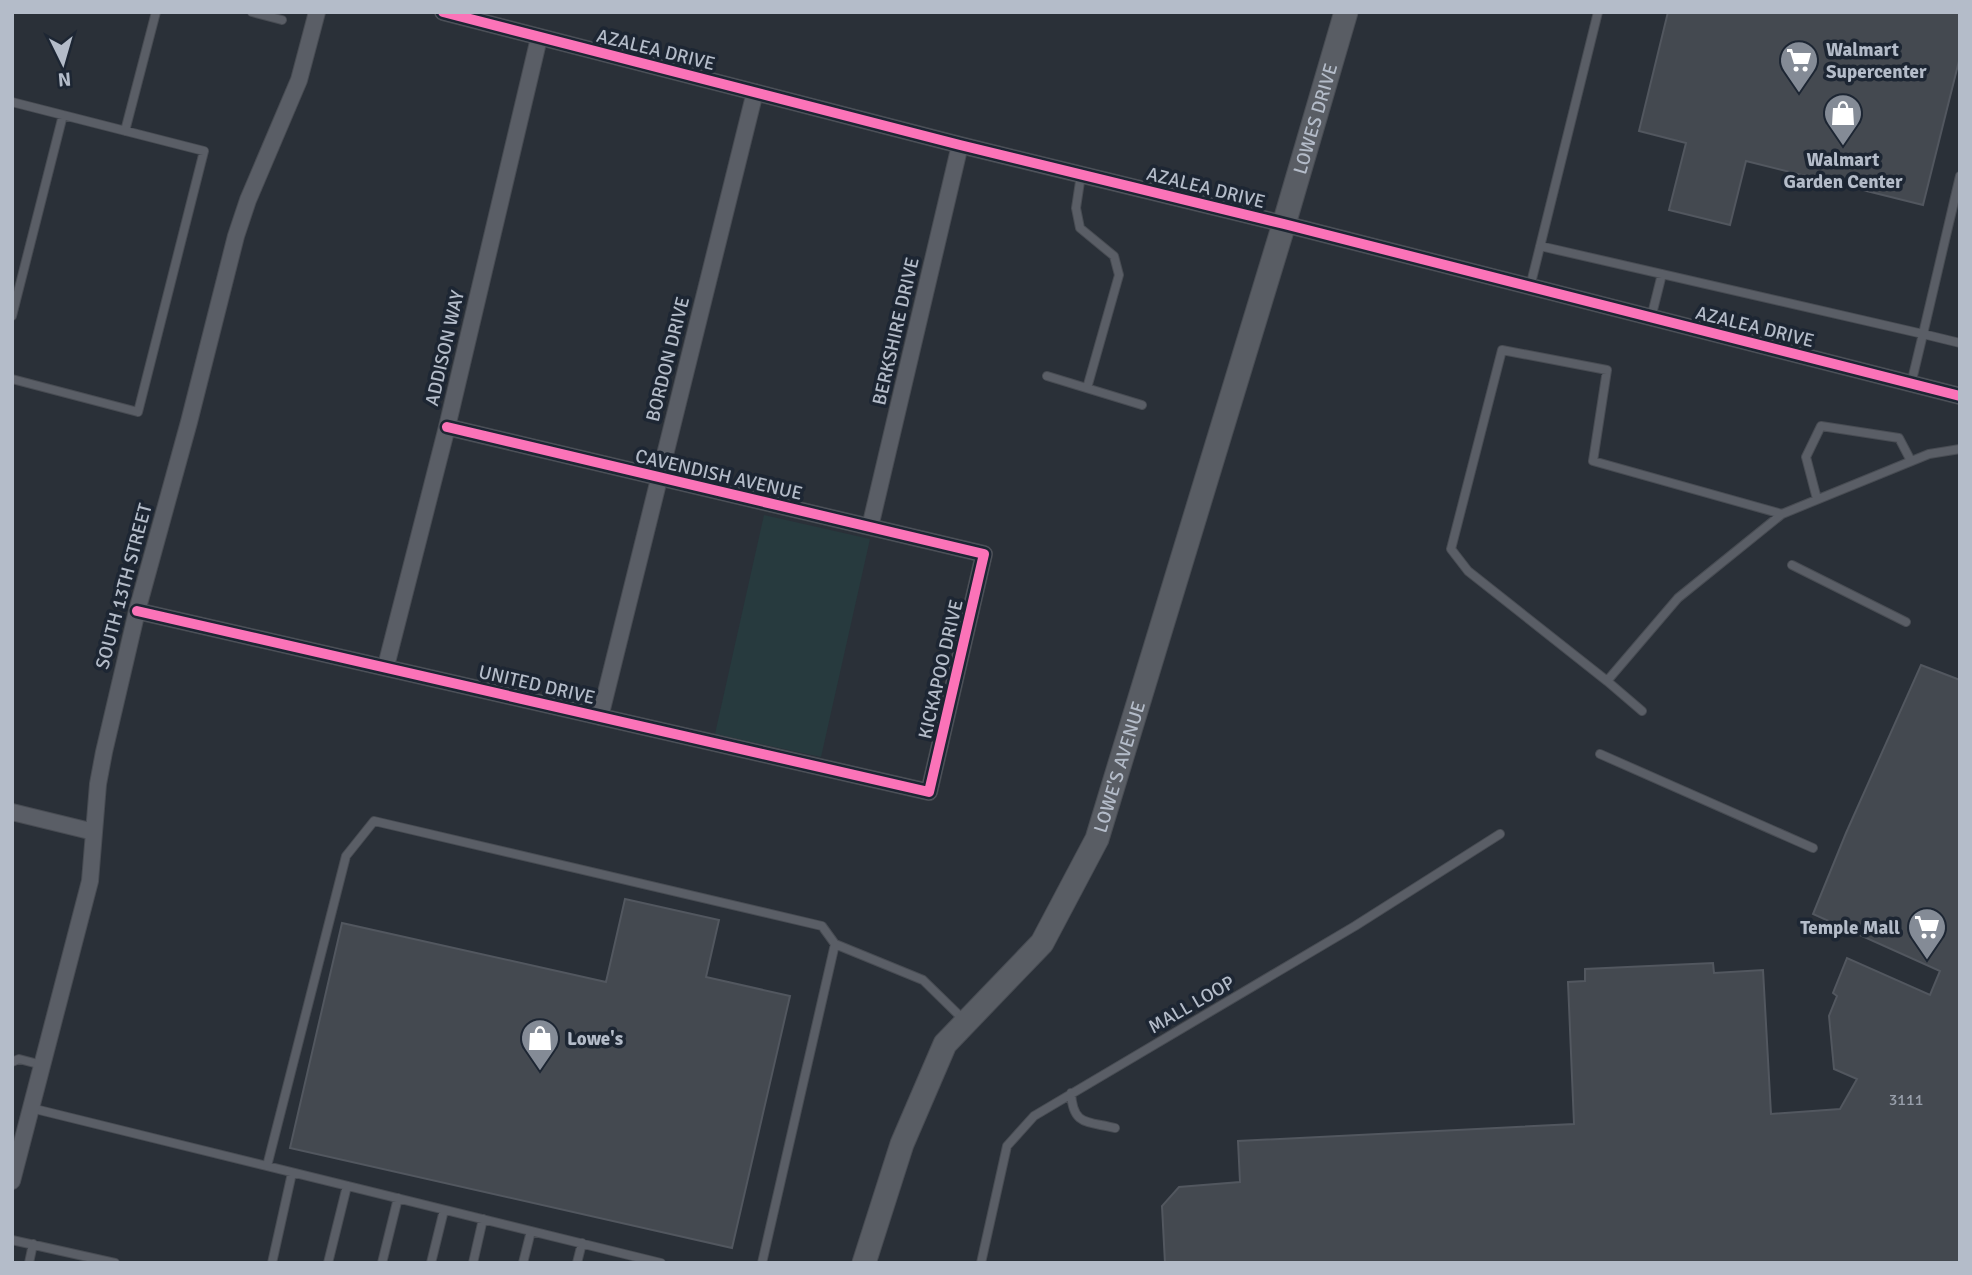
<svg xmlns="http://www.w3.org/2000/svg" width="1972" height="1275" viewBox="0 0 1972 1275" font-family="Signika,sans-serif">
<rect width="100%" height="100%" fill="#2a3038"/>
<path fill="#273a3e" d="M764 515 870 539 821 757 715 734Z"/>
<path fill="#444950" stroke="#52575f" stroke-width="2" d="M1668 12H1960V57L1923 205 1746 161 1730 225 1669 210 1686 143 1639 131Z
M1921 665 1960 680V1263H1165L1162 1206 1179 1187 1240 1182 1238 1141 1574 1124 1568 982 1585 981V969L1713 963 1714 973 1763 970 1771 1114 1840 1109 1857 1079 1834 1069 1829 1016 1837 996 1833 993 1847 958 1930 995 1940 971 1813 914 1846 833Z
M625 899 719 920 706 977 790 996 732 1248 290 1148 342 923 606 982Z"/>
<g fill="none" stroke-linecap="round" stroke-linejoin="round">
<defs>
<path id="lane" d="M252 12 282 20
M12 102 204 151 138 412 12 379
M125 131 156 12
M1081 175 1076 208 1080 228 1114 256 1119 275 1087 388
M1540 246 1923 334 1960 176
M1530 287 1598 12
M12 316 63 115
M1651 318 1662 274
M1047 376 1142 405
M1911 384 1923 334 1960 343
M1817 499 1806 457 1821 426 1899 438 1911 461
M1792 565 1906 622
M1607 681 1468 571 1451 549 1502 350 1607 370 1593 461 1782 514
M1642 711 1607 681 1678 598 1782 514 1929 454 1960 449
M1600 754 1813 848
M835 944 923 980 966 1022
M12 1062 19 1059 42 1065
M1071 1093C1073 1126 1087 1121 1115 1128
M31 1108 661 1263
M267 1166 346 856 374 821 822 926 835 944 762 1263
M12 1240 115 1263
M29 1263 33 1244
M272 1263 292 1173
M328 1263 347 1186
M382 1263 398 1198
M431 1263 444 1210
M473 1263 483 1219
M523 1263 531 1231
M577 1263 582 1243
M981 1263 1007 1146 1034 1116 1355 926 1500 834"/>
<path id="street" d="M443 12 960 145 1284 224 1960 396
M870 527 960 145
M137 611 929 792 984 554 447 427
M386 666 447 427 539 38
M600 717 755 92
M12 812 94 832
M12 1181 90 881 98 784 104 752 137 611 189 422 236 236 248 200 299 80 317 12"/>
<g id="secondary">
<path id="s1" d="M864 1263 902 1144 945 1044 1042 943 1097 839 1284 224 1346 12"/>
</g>
</defs>
<use href="#lane" stroke="#484c53" stroke-width="10"/>
<use href="#street" stroke="#484c53" stroke-width="18"/>
<use href="#secondary" stroke="#484c53" stroke-width="25"/>
<use href="#lane" stroke="#5a5e66" stroke-width="8"/>
<use href="#street" stroke="#5a5e66" stroke-width="16"/>
<use href="#secondary" stroke="#595d64" stroke-width="23"/>
<defs>
<path id="cycleway" d="M443 12 960 145 1284 224 1960 396
M137 611 929 792 984 554 447 427"/>
</defs>
<use href="#cycleway" stroke="#1d2633" stroke-width="15"/>
<use href="#cycleway" stroke="#fb73b8" stroke-width="10"/>
</g>
<defs>
<symbol id="supermarket-pin" viewBox="-11 -11 22 30"><path d="M0 17L-7.5 6A9.5 9.5 0 1 1 7.5 6Z" fill="#848b96" stroke="#1d2633"/><path d="M-6-5.5h2.5l.6 2H6L4.5 2H-2.5L-4.4-4H-6ZM-1.5 3.2a1.3 1.3 0 1 0 .1 0ZM3 3.2a1.3 1.3 0 1 0 .1 0Z" fill="#fff"/></symbol>
<symbol id="shop-pin" viewBox="-11 -11 22 30"><path d="M0 17L-7.5 6A9.5 9.5 0 1 1 7.5 6Z" fill="#848b96" stroke="#1d2633"/><path d="M-5-2.5h2.3a2.7 3.5 0 0 1 5.4 0H5L5.5 6h-11ZM-1.5-2.5h3a1.5 2.3 0 0 0-3 0Z" fill="#fff"/></symbol>
</defs>
<g fill-rule="evenodd">
<use href="#supermarket-pin" x="1777" y="38" width="44" height="60"/>
<use href="#shop-pin" x="1821" y="91" width="44" height="60"/>
<use href="#supermarket-pin" x="1905" y="905" width="44" height="60"/>
<use href="#shop-pin" x="518" y="1016" width="44" height="60"/>
</g>
<g text-anchor="middle" stroke-width="7" stroke-linejoin="round" paint-order="stroke">
<g font-size="16" fill="#989fab">
<text x="1906" y="1105">3111</text>
</g>
<g font-size="19" fill="#b4bcc9" stroke="#1d2633">
<text transform="translate(656 49) rotate(14)" y="7">AZALEA DRIVE</text>
<text dy="7" stroke="none"><textPath href="#s1" startOffset="1244">LOWES DRIVE</textPath></text>
<text transform="translate(1206 187) rotate(14)" y="7">AZALEA DRIVE</text>
<text transform="translate(1755 326) rotate(14)" y="7">AZALEA DRIVE</text>
<text transform="translate(895 331) rotate(-77)" y="7">BERKSHIRE DRIVE</text>
<text transform="translate(444 348) rotate(-77)" y="7">ADDISON WAY</text>
<text transform="translate(667 359) rotate(-76)" y="7">BORDON DRIVE</text>
<text transform="translate(719 474) rotate(13)" y="7">CAVENDISH AVENUE</text>
<text transform="translate(123 586) rotate(-75)" y="7">SOUTH 13TH STREET</text>
<text transform="translate(940 669) rotate(-77)" y="7">KICKAPOO DRIVE</text>
<text transform="translate(537 684) rotate(13)" y="7">UNITED DRIVE</text>
<text dy="7" stroke="none"><textPath href="#s1" startOffset="567">LOWE'S AVENUE</textPath></text>
<text transform="translate(1191 1004) rotate(-30)" y="7">MALL LOOP</text>
</g>
<g font-size="19" font-weight="bold" fill="#b4bcc9" stroke="#1d2633" text-anchor="start">
<text x="1826" y="56">Walmart<tspan x="1826" dy="22">Supercenter</tspan></text>
<text x="1843" y="166" text-anchor="middle">Walmart<tspan x="1843" dy="22">Garden Center</tspan></text>
<text x="1900" y="934" text-anchor="end">Temple Mall</text>
<text x="567" y="1045">Lowe's</text>
</g>
</g>
<rect width="1972" height="1275" fill="none" stroke="#b4bcc9" stroke-width="28"/>
<g transform="translate(63 63) rotate(175)" stroke="#1d2633" stroke-width="5" paint-order="stroke">
<path d="M0-5L12 26L0 18L-12 26Z" fill="#b4bcc9"/>
<text y="-10" font-size="19" font-weight="bold" text-anchor="middle" fill="#b4bcc9">N</text>
</g>
</svg>
